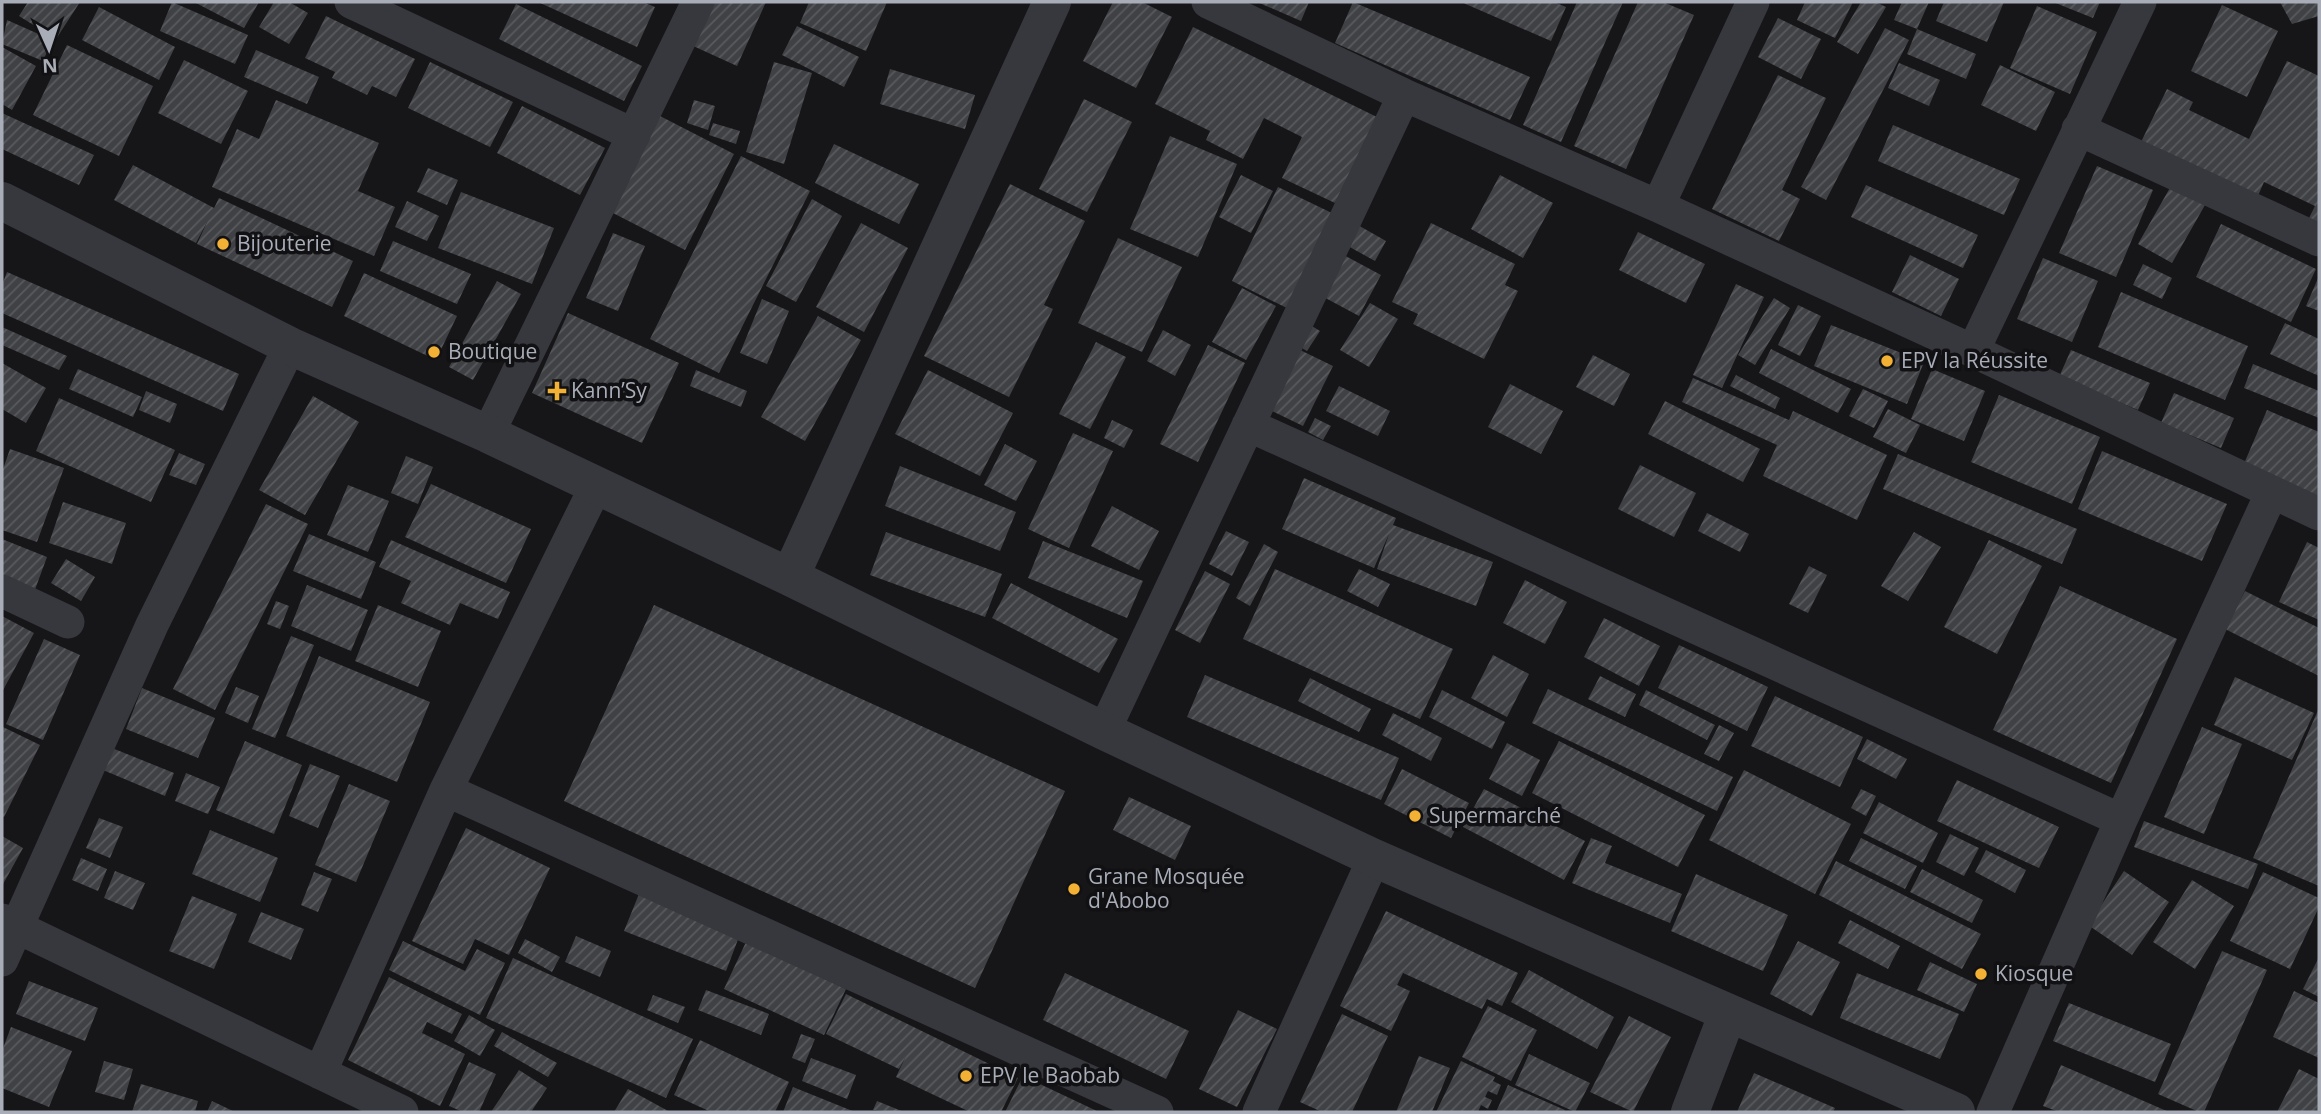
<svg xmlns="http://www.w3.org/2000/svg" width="2321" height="1114" viewBox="0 0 2321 1114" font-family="'Open Sans',sans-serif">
<defs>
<pattern id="building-hatch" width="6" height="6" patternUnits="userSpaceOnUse" patternTransform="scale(1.75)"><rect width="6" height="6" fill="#404145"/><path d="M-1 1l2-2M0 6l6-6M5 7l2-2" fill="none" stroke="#595a5e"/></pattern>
</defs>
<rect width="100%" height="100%" fill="#161618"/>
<path fill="url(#building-hatch)" d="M28 2H80L56 39 19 16Z
M172 2 248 35 235 64 160 31Z
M194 2H259L244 28Z
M274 2H289L308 13 289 44 259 27Z
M538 2H643L655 7 637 47Z
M711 2H766L737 66 691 45Z
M809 2H887L866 51 800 23Z
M1113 2H1142L1172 17 1136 88 1083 61Z
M1257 2H1309L1301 21Z
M1353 2 1530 77 1510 120 1335 43Z
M1461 2H1554L1566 7 1551 41Z
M1577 2H1623L1561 142 1523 125Z
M1638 2H1663L1694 15 1626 169 1574 146Z
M1805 2H1853L1835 38 1797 20Z
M1861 2H1876L1886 7 1858 54 1837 42Z
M1902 2H1929L1917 29 1894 20Z
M1944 2H2004L1987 42 1936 21Z
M2053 2H2100L2093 18Z
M2280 2H2319V16L2292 24Z
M516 4 642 66 624 101 499 39Z
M2222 5 2278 31 2247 97 2191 71Z
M2037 6 2097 32 2070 94 2010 68Z
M99 7 175 47 159 80 82 40Z
M326 16 415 59 396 97 372 86 367 95 332 78 335 72 305 58Z
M1778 18 1821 39 1801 79 1758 57Z
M7 20 52 40 43 61 2 44Z
M797 26 859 57 844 87 782 55Z
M1193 27 1377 117 1335 203 1282 178 1302 137 1264 118 1243 159 1206 140 1210 131 1155 104Z
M1885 28 1909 40 1826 200 1801 187Z
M1917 29 1976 54 1966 79 1907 54Z
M67 45 153 86 119 156 33 115Z
M2 47 36 66 12 110 2 104Z
M256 50 319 77 307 104 244 77Z
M184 60 248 91 221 144 158 113Z
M2287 61 2319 76V223L2309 218 2315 206 2264 182 2257 198 2141 142 2167 89 2193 102 2189 110 2249 139Z
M430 62 513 102 490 147 408 108Z
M774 62 812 73 784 164 746 152Z
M1899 63 1940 80 1929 106 1888 88Z
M2000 65 2055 92 2036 131 1981 105Z
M890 69 975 95 965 129 880 104Z
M1778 75 1826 98 1782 190 1800 199 1779 241 1712 209Z
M1084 99 1132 122 1087 212 1039 189Z
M276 100 379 143 358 191 395 207 374 256 212 187 237 129 259 139Z
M694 100 715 106 708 130 687 123Z
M522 106 605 148 580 195 497 153Z
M2 113 94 155 79 185 2 149Z
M660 116 734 154 685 250 611 212Z
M713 123 740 131 736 144 709 135Z
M1893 125 2020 179 2004 215 1878 161Z
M1170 136 1237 164 1198 257 1130 229Z
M834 144 919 184 899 224 815 183Z
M741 156 810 191 719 373 650 339Z
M133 165 214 208 219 198 353 261 332 307 197 244 208 220 196 243 114 200Z
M2097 166 2153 190 2116 277 2059 253Z
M428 168 458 180 447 205 417 192Z
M1241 175 1273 191 1251 233 1219 217Z
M1500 175 1553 203 1523 258 1471 229Z
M1010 184 1085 221 1044 305 1053 309 1009 397 924 356Z
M1866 185 1978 235 1963 268 1851 217Z
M2171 186 2205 205 2172 263 2138 244Z
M1278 187 1336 215 1289 309 1232 281Z
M461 192 554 228 532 284 438 248Z
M812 199 842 216 796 302 766 286Z
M407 201 439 216 427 241 395 227Z
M1349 220 1386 241 1375 261 1337 240Z
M861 223 908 248 864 332 816 307Z
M1431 223 1515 264 1505 285 1518 291 1484 359 1413 324 1418 314 1392 302Z
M2221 224 2316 269 2291 322 2196 277Z
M1638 232 1705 264 1686 303 1619 270Z
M613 233 645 246 618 311 586 298Z
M1118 238 1182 267 1142 352 1078 323Z
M393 241 471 274 457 304 380 271Z
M1340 253 1381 275 1359 316 1318 294Z
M1910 255 1959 279 1941 316 1892 292Z
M2043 258 2098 281 2072 342 2017 319Z
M2143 264 2172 278 2162 299 2133 285Z
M7 272 239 374 223 411 2 313V285Z
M364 273 457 316 436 360 344 316Z
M2319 276V311L2306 306Z
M497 281 521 294 473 380 449 367Z
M1736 284 1764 297 1722 388 1693 375Z
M1242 288 1276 306 1246 360 1212 342Z
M2121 292 2248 346 2225 400 2098 347Z
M1774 298 1790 308 1755 365 1738 355Z
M762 299 789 311 767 364 740 353Z
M1370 303 1398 319 1369 367 1340 350Z
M1798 305 1821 316 1800 356 1778 345Z
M568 313 679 363 642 443 532 393Z
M818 316 861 340 805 441 761 417Z
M1302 320 1320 331 1307 351 1290 341Z
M2285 323 2319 339V376L2270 354Z
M1831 325 1924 362 1907 404 1814 366Z
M2 327 67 356 59 370 2 345Z
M1163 330 1191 345 1175 376 1147 361Z
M1096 342 1126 357 1090 429 1059 414Z
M1208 345 1245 363 1198 462 1160 444Z
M1298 349 1333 366 1303 426 1268 409Z
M1771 349 1851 389 1838 413 1759 373Z
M2071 350 2150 383 2138 410 2059 377Z
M1593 355 1630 374 1614 406 1576 387Z
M2 363 46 388 26 423 2 409Z
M2253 364 2319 391V418L2244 388Z
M78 369 142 397 133 417 69 389Z
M1932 369 1985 391 1964 441 1911 419Z
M696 370 747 391 741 407 690 386Z
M928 370 1013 413 980 476 895 434Z
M1736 375 1780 398 1775 409 1730 386Z
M1693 378 1789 420 1793 411 1887 455 1857 520 1763 476 1777 445 1682 402Z
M1510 384 1563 411 1541 454 1488 427Z
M1339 386 1390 411 1378 436 1326 411Z
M1863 389 1888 401 1874 428 1849 416Z
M146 391 177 404 170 423 139 410Z
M2174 393 2234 418 2221 448 2161 423Z
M1999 395 2100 437 2072 504 1971 462Z
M313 396 359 422 305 515 259 490Z
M59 398 175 450 151 502 36 451Z
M1665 401 1760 449 1743 482 1648 434Z
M1888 409 1920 425 1906 453 1873 437Z
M2267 410 2319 432V497L2243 466Z
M1315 418 1331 426 1323 440 1308 432Z
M1112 420 1133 430 1124 448 1104 438Z
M1073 433 1113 451 1069 548 1028 529Z
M1005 444 1037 461 1016 501 984 485Z
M10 449 64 468 37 542 2 530V472Z
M2102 451 2227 504 2202 561 2078 509Z
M179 453 205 464 196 485 169 475Z
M1898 454 2077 529 2062 564 1883 489Z
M406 456 433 467 418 504 391 493Z
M1640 465 1696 493 1674 537 1618 509Z
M900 466 1016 512 1000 551 885 506Z
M1304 478 1396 518 1393 525 1493 562 1476 606 1377 569 1389 534 1374 568 1282 529Z
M431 484 531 529 506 583 405 537Z
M348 485 389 501 368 552 327 535Z
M63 502 126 523 112 564 49 543Z
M266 504 308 524 215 710 173 689Z
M1112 506 1159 531 1139 570 1091 546Z
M1707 513 1749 534 1740 552 1698 531Z
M1226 531 1249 542 1232 576 1209 564Z
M886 532 1002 574 985 617 870 575Z
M1914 532 1941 547 1908 601 1881 586Z
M309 534 376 562 361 599 293 571Z
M2 539 47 557 33 595 2 583Z
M391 540 510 592 498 619 460 603 450 625 401 603 411 581 379 567Z
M1989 540 2042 566 1997 654 1944 627Z
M1043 541 1143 581 1127 618 1028 578Z
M2307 542 2319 548V620L2279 602Z
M1264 544 1278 552 1250 606 1236 598Z
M66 559 95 577 81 601 51 583Z
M1809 566 1827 575 1808 613 1789 604Z
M1275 569 1453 649 1420 719 1243 639Z
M1359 569 1390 584 1378 607 1347 591Z
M1205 571 1230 584 1200 643 1175 630Z
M1525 580 1567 602 1545 644 1503 623Z
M1011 583 1118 639 1099 673 992 618Z
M307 585 368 610 351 651 291 626Z
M2060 586 2177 639 2111 783 1993 730Z
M2245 591 2319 628V676L2225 629Z
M276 601 289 606 280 629 267 624Z
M378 605 441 631 418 687 355 661Z
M654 605 1065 791 975 988 564 801Z
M2 616 34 633 2 692Z
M1604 618 1660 646 1639 686 1584 657Z
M291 636 314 645 275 738 252 729Z
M44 639 80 655 43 740 6 724Z
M1679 645 1768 687 1747 731 1658 688Z
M1493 655 1529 674 1507 717 1471 698Z
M319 656 430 702 397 782 286 736Z
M1205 675 1399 758 1381 800 1187 717Z
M1600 676 1636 694 1625 717 1588 699Z
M2235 677 2314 713 2292 760 2214 725Z
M1310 678 1371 709 1359 732 1298 701Z
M236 687 259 696 248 723 225 713Z
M142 688 215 718 198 758 126 729Z
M1548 689 1733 777 1717 811 1532 723Z
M1442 690 1505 722 1492 749 1429 717Z
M1646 690 1715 725 1707 740 1639 705Z
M1775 696 1863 737 1840 787 1751 746Z
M2319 708V886L2253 858Z
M1393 713 1442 738 1431 761 1382 735Z
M1719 725 1734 733 1719 761 1704 754Z
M3 727 40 745 4 817 2 816Z
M2202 727 2242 744 2204 834 2164 817Z
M1867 739 1907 759 1896 779 1857 759Z
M245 741 302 765 274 834 216 810Z
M1559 741 1705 815 1678 867 1532 793Z
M1507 743 1540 760 1522 796 1489 779Z
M112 748 174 773 165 796 103 770Z
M310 764 340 776 318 828 289 816Z
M1402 769 1469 803 1451 838 1384 804Z
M1744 770 1851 824 1815 894 1709 840Z
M186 773 220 787 208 814 175 801Z
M1957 780 2059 827 2039 868 1937 821Z
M349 784 390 801 356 882 315 865Z
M1484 789 1585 841 1564 880 1463 827Z
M1861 789 1876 796 1866 816 1851 808Z
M1129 797 1191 826 1175 860 1113 830Z
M1879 802 1938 833 1923 863 1863 833Z
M99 818 123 827 110 858 86 848Z
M2144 821 2258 864 2248 889 2134 847Z
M466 828 550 868 509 955 475 939 463 964 412 941Z
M210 830 278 858 260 902 192 874Z
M1950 834 1979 848 1964 876 1936 862Z
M2 836 23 848 2 886Z
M1591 838 1612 846 1605 863 1682 894 1670 923 1572 883Z
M1861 838 1917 866 1905 889 1849 861Z
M1986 850 2026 870 2015 893 1975 872Z
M81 858 107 869 98 891 72 880Z
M1836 861 1981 934 1962 969 1819 895Z
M1922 869 1983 900 1972 923 1910 892Z
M115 871 145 883 133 910 104 898Z
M2124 871 2169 902 2132 955 2088 925Z
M314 872 332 879 318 912 301 905Z
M2263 872 2319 898V907L2290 969 2230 941Z
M1696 874 1788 915 1763 971 1671 931Z
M2192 880 2234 906 2195 969 2153 942Z
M641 889 742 929 726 971 624 931Z
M192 896 237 914 214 969 169 951Z
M1386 911 1518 973 1502 1006 1487 999 1482 1009 1403 973 1397 985 1410 991 1391 1031 1340 1006Z
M261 912 304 929 291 960 248 942Z
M1850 920 1900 946 1888 969 1838 943Z
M576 936 611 951 600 977 565 962Z
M525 939 560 957 552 972 518 953Z
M403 941 465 971 477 949 505 963 480 1015 389 970Z
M1798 941 1840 962 1812 1016 1770 994Z
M746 942 846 989 824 1035 724 989Z
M2222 951 2267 970 2204 1112H2199L2158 1094Z
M2319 957V997L2303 989Z
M513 958 693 1039 666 1098 486 1018Z
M1930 962 1977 984 1964 1012 1917 990Z
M1529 970 1614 1017 1597 1049 1511 1002Z
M1065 973 1189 1031 1166 1079 1043 1020Z
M1857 973 1959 1014 1940 1059 1840 1018Z
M389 977 462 1014 452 1034 427 1022 422 1033 465 1054 440 1106 348 1060Z
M29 981 98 1008 85 1041 16 1014Z
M706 990 769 1014 761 1035 698 1010Z
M2294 991 2319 1003V1058L2273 1037Z
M846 994 1018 1078 1001 1112H970L896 1077 906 1056 899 1069 826 1034Z
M653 995 685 1007 678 1023 647 1010Z
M2069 1003 2171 1044 2155 1082 2053 1041Z
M1488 1006 1537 1030 1511 1081 1462 1057Z
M1238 1010 1277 1029 1237 1107 1199 1089Z
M1342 1014 1388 1036 1352 1112H1322L1300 1102Z
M469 1015 495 1030 480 1056 454 1041Z
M1629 1016 1671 1037 1633 1112 1590 1092Z
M11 1027 72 1051 49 1107 2 1088V1051Z
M502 1032 557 1063 548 1077 494 1046Z
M801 1034 815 1039 805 1063 792 1058Z
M700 1040 789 1082 775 1112H711L674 1095Z
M1529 1054 1590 1083 1575 1112 1515 1085Z
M1419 1056 1450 1068 1432 1112H1396Z
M811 1058 856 1075 847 1099 802 1081Z
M104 1061 133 1069 124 1100 95 1092Z
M1461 1061 1495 1077 1493 1081 1501 1085 1497 1095 1488 1091 1485 1097 1492 1100 1488 1109 1481 1105 1478 1112H1436Z
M469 1062 496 1074 479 1112H463L449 1106Z
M2061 1065 2169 1112H2059L2043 1106Z
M2299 1069 2319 1079V1109L2317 1112H2277Z
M519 1070 547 1088 531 1112H491Z
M1754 1073 1835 1108 1833 1112H1737Z
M1023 1076 1099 1112H1005Z
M141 1084 198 1101 195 1112H132Z
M1508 1085 1565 1110 1564 1112H1496Z
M793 1087 855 1112H783Z
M628 1089 670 1112H614Z
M212 1101 235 1112H207Z
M877 1101 904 1112 873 1110Z"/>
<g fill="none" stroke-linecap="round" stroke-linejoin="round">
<path stroke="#37383d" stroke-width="33" d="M351 2 634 135
M1208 2 1404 95 1658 206 1973 351 2319 514
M2078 129 2319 240
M1658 206 1753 2
M1973 351 2140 2
M1248 425 2121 820
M488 434 698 2
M2 591 68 622
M1104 731 1404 95
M446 790 1157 1112
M2 920 402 1112
M2 960 152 625 290 346
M320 1073 446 790 596 486
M1259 1112 1374 858
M1993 1112 2121 820 2272 492"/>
<path stroke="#37383d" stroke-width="38" d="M2 201 290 346 488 434 790 577 1104 731 1374 858 1956 1112
M790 577 1052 2
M1690 1112 1728 1013"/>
</g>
<g fill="#f2b134" stroke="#111113" stroke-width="2.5">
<circle cx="223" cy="244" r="7"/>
<circle cx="434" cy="352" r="7"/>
<circle cx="1887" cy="361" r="7"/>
<path d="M553.5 380.5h7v7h7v7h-7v7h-7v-7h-7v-7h7z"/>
<circle cx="1415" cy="816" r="7"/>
<circle cx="1074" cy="889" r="7"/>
<circle cx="1981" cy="974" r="7"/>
<circle cx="966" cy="1076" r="7"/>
</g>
<g text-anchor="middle" stroke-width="7" stroke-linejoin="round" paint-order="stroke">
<g font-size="21" fill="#a8adb8" stroke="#111113" text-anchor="start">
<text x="237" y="251">Bijouterie</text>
<text x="448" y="359">Boutique</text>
<text x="1901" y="368">EPV la Réussite</text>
<text x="571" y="398">Kann’Sy</text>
<text x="1429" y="823">Supermarché</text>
<text x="1088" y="884">Grane Mosquée<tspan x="1088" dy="24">d'Abobo</tspan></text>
<text x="1995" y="981">Kiosque</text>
<text x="980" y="1083">EPV le Baobab</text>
</g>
</g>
<rect width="2321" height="1114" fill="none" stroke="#a8adb8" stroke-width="7"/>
<g transform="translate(49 49) rotate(177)" stroke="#111113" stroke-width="5" paint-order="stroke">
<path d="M0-5L12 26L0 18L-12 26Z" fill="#a8adb8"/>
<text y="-10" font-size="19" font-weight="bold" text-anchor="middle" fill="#a8adb8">N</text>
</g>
</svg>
